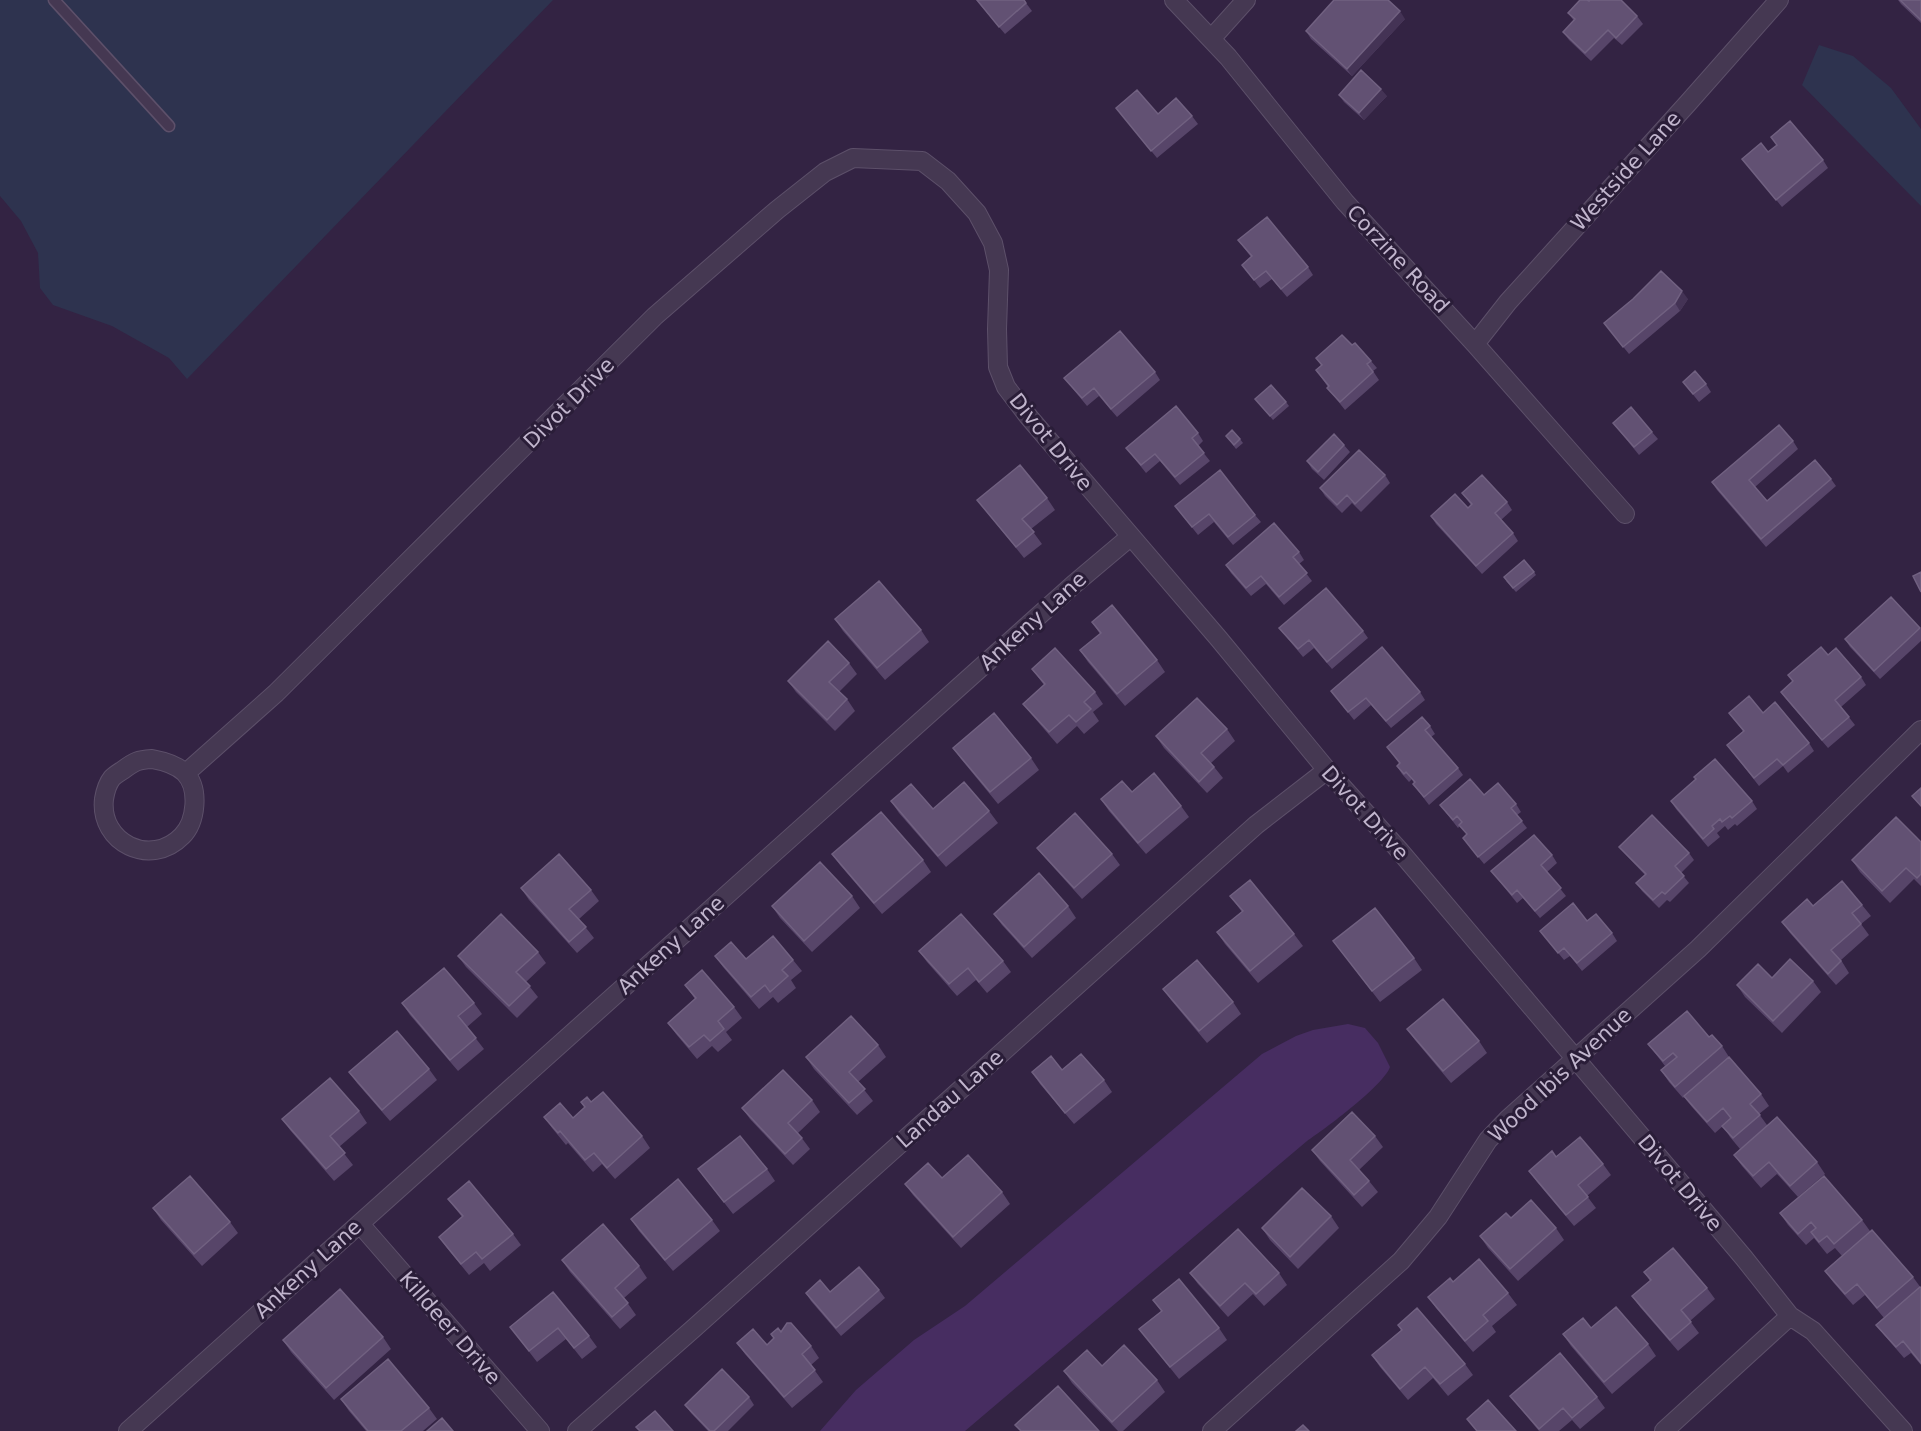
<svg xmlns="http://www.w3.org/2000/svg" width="1921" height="1431" viewBox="0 0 1921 1431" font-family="'DejaVu Sans',sans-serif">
<rect width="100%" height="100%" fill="#332343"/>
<path fill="#2e334f" d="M0 0H553L187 379 169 358 112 326 53 305 40 288 38 253 21 221 0 196Z
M1819 45 1853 56 1891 88 1921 129V206L1802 85Z"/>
<path fill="#472d61" d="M1348 1024 1365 1028 1378 1043 1390 1067C1384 1085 1325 1129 1307 1141L965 1431H820L856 1390 914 1340 965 1306 1262 1054 1296 1036 1313 1030Z"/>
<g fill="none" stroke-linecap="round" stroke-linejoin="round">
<defs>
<path id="lane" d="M54 0 169 126"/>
<path id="street" d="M1174 0 1228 57 1345 202 1475 344 1625 514
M1211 39 1246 0
M1475 344 1508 302 1688 103 1779 0
M152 759C163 761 177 765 185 773 200 789 196 822 182 836 151 868 99 843 104 799 105 793 108 783 112 778 115 775 120 772 123 770 135 761 138 760 152 759Z
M186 773 276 693 655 316 777 210 825 172 853 158 922 161 948 181 977 213 993 243 999 270 997 329 998 367 1006 387 1028 416 1219 639 1327 770 1399 850 1744 1258 1790 1316 1813 1331 1903 1431
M360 1224 540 1431
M128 1431 1073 585 1130 537
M577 1431 693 1329 1256 825 1327 770
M1212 1431 1401 1261 1438 1217 1488 1140 1508 1119 1698 949 1921 730
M1664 1431 1790 1316"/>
</defs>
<use href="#lane" stroke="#5d506a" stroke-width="13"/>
<use href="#street" stroke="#5d506a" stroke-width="20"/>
<use href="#lane" stroke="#453852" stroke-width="10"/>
<use href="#street" stroke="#453852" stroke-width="18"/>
</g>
<path fill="#574569" d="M976 0 1026 3 1032 11 1005 34Z
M1898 0H1921V23L1901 4Z
M1589 1 1637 16 1643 24 1622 45 1614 38 1591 61 1569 40 1563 32 1574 21 1568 13Z
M1405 19 1352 76 1311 39 1306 31Z
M1339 95 1387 96 1364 120 1344 102Z
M1116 108 1158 114 1192 116 1198 124 1157 158Z
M1771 137 1823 160 1828 168 1782 207 1742 159 1768 152 1777 145Z
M1238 240 1308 267 1313 275 1287 297 1272 279 1260 288 1242 265 1251 257Z
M1688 299 1680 311 1629 354 1604 323Z
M1352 345 1371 361 1377 368 1373 371 1379 380 1345 410 1333 395 1327 388 1328 387 1316 370 1321 365 1316 358Z
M1155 372 1160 380 1117 417 1099 396 1087 406 1064 378Z
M1683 382 1706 384 1711 392 1699 402Z
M1255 399 1286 402 1289 406 1273 420Z
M1613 423 1652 432 1658 439 1639 455Z
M1198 433 1203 441 1198 446 1210 461 1180 485 1160 461 1146 473 1126 448Z
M1226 436 1240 439 1243 443 1236 449Z
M1793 441 1798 449 1755 487 1767 501 1831 479 1836 486 1766 547 1717 490 1712 482Z
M1344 445 1350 452 1324 480 1312 469 1307 461Z
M1385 475 1390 483 1361 512 1352 503 1342 513 1325 496 1320 488Z
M1462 493 1507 502 1512 510 1501 520 1513 533 1518 541 1482 574 1436 524 1431 516 1468 508 1471 505Z
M1047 498 1055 510 1031 529 1042 544 1024 558 986 511 977 500Z
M1175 506 1255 515 1261 522 1233 545 1214 522 1198 535Z
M1299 552 1304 560 1299 564 1312 581 1284 605 1266 584 1251 596 1231 573 1226 565Z
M1534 572 1536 575 1516 592 1506 581Z
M1891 597 1921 629V641L1880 679 1850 647 1845 639Z
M835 619 921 630 929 642 885 680 843 631Z
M1092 622 1157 660 1165 672 1125 706 1088 662 1080 650 1100 634Z
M1279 628 1363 631 1368 638 1332 669 1314 648 1303 657Z
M1828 655 1861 677 1866 685 1841 707 1855 725 1828 748 1786 699 1781 692 1793 682 1788 675Z
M849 663 857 674 839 692 847 699 855 711 835 731 796 692 788 681Z
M1032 669 1095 692 1103 704 1093 712 1099 721 1084 734 1077 726 1057 744 1032 715 1023 704 1044 685Z
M1331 691 1420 692 1425 700 1391 728 1371 705 1354 720Z
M1729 713H1763L1809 743 1814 751 1788 773 1783 766 1759 786 1727 745 1743 731Z
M1430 726 1435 734 1431 737 1458 768 1463 775 1429 805 1413 784 1414 783 1412 779 1409 782 1402 774 1397 766 1399 763 1387 747Z
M1227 729 1235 741 1211 763 1223 778 1207 793 1164 748 1156 736Z
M953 748 1031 758 1039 770 998 804 961 759Z
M1132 792 1181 806 1189 817 1146 854 1109 811 1101 799Z
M1484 795 1516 804 1521 812 1517 815 1527 828 1484 864 1463 838 1467 834 1460 826 1458 828 1440 805Z
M891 801 933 809 989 811 998 823 946 867 899 813Z
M1671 801H1752L1757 809 1737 826 1735 824 1728 830 1725 826 1717 833 1720 837 1708 847 1676 809Z
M1921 842V886L1914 879 1890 903 1860 872 1852 860Z
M1619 847 1689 853 1694 860 1681 873 1689 883 1670 902 1667 900 1659 908 1642 891 1636 883 1645 875 1625 854Z
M1037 848 1112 854 1120 865 1082 899 1046 859Z
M832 854 923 860 931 872 882 914 840 865Z
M1552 855 1557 863 1547 872 1566 896 1540 918 1523 898 1517 903 1491 871Z
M521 888 591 890 599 901 579 919 594 938 577 953 529 900Z
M852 896 860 908 812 952 780 918 772 906Z
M1230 896 1294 934 1303 946 1258 983 1225 944 1217 932 1242 912Z
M1862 905 1871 916 1861 924 1869 935 1841 960 1849 973 1836 985 1790 933 1782 922 1813 906Z
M1068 906 1076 918 1032 958 1002 925 994 914Z
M1587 921 1612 933 1617 941 1582 971 1570 956 1564 960 1540 931Z
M1333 941 1414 958 1422 970 1380 1002Z
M919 951 1003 961 1011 972 987 993 976 980 957 996 927 962Z
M538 952 546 963 526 982 538 997 517 1018 466 967 458 956Z
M715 956 746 959 793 960 802 971 791 980 796 988 778 1003 773 997 759 1009 723 967Z
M1772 978 1813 981 1821 992 1782 1033 1745 997 1737 985Z
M685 985 734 1007 742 1018 726 1032 732 1040 718 1052 712 1046 697 1059 676 1034 668 1023 695 999Z
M1163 989 1233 1002 1241 1014 1207 1043 1171 1000Z
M402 1003H474L482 1014 467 1027 484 1049 458 1071 410 1015Z
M1407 1029 1479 1041 1487 1053 1451 1083 1415 1040Z
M1709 1037 1722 1046 1729 1057 1761 1094 1769 1106 1759 1114 1767 1125 1817 1162 1825 1174 1798 1197 1777 1174 1761 1188 1742 1166 1734 1155 1740 1149 1730 1137 1723 1126 1715 1133 1692 1107 1684 1097 1683 1098 1669 1082 1661 1070 1665 1066 1648 1044Z
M878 1045 886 1057 858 1082 873 1101 857 1115 814 1069 806 1057Z
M429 1069 437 1080 390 1121 357 1083 349 1072Z
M1032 1072 1104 1080 1112 1092 1074 1124 1040 1084Z
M812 1100 820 1112 798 1133 810 1149 793 1165 750 1119 742 1108Z
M581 1102H591L642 1136 650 1148 615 1179 602 1164 593 1172 568 1143 566 1145 552 1128 544 1117 573 1118 585 1108Z
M359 1111 367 1123 339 1147 353 1165 334 1181 290 1130 282 1119Z
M1375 1136 1383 1147 1359 1170 1369 1181 1378 1192 1362 1207 1320 1161 1312 1150Z
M1556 1157 1603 1164 1611 1175 1587 1196 1596 1208 1574 1226 1537 1182 1529 1171Z
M698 1169H767L775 1181 733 1214Z
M942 1178 1002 1192 1010 1204 961 1248 913 1195 905 1184Z
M448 1199 513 1234 521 1245 490 1271 484 1263 469 1275 447 1248 439 1237 462 1217Z
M153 1208 230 1222 238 1233 202 1266 161 1220Z
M1780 1213 1862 1220 1870 1231 1913 1277 1921 1288V1365L1911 1353 1904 1358 1885 1336 1876 1325 1884 1318 1865 1295 1853 1305 1833 1282 1825 1271 1842 1256 1835 1248 1827 1254 1814 1238 1806 1245 1788 1225Z
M1331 1216 1339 1228 1298 1269 1270 1240 1262 1228Z
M1511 1218 1556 1228 1564 1240 1518 1281 1488 1248 1480 1236Z
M631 1219 712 1220 720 1231 673 1271 639 1231Z
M562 1260 639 1266 647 1278 624 1298 636 1315 620 1329 570 1272Z
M1644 1272 1707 1288 1715 1299 1690 1321 1699 1333 1678 1351 1640 1307 1632 1296 1650 1281Z
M1190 1273H1279L1287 1285 1264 1306 1253 1294 1228 1317 1198 1284Z
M1453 1282 1508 1293 1517 1305 1492 1326 1496 1332 1473 1352 1436 1308 1428 1297Z
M879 1290 885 1298 841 1336 811 1301 806 1293Z
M553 1292 589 1336 597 1347 582 1359 566 1339 537 1362 510 1327Z
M1153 1300 1219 1328 1227 1340 1179 1379 1139 1329 1161 1311Z
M1398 1325 1465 1364 1473 1375 1448 1396 1433 1378 1408 1400 1380 1367 1372 1355 1401 1330Z
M781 1332 811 1346 819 1358 811 1365 823 1382 792 1408 745 1354 737 1343 767 1345Z
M1563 1334 1648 1344 1656 1356 1612 1394 1571 1346Z
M383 1337 391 1349 334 1400 291 1352 283 1340Z
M1102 1366 1157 1380 1165 1392 1123 1431H1118L1072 1383 1064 1371Z
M1510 1396 1597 1397 1605 1408 1580 1429 1572 1420 1559 1431H1539L1519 1407Z
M749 1397 754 1405 728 1431H708L691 1413 685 1405Z
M341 1399 429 1408 437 1419 423 1431H366L349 1411Z"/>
<path fill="#435" d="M1400 11 1405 19 1352 76 1347 69Z
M1381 89 1387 96 1364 120 1359 113Z
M1682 291 1688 299 1680 311 1675 303Z"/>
<path fill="#625173" stroke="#716181" stroke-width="1.5" d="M977 0H1024L1026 3 999 27Z
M1334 0H1388L1400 11 1347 69 1306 31Z
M1580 0H1587L1589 1 1590 0H1621L1637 16 1616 38 1608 30 1585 53 1563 32 1575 19 1568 13Z
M1900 0H1921V20Z
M1361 70 1381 89 1359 113 1339 95Z
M1137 90 1158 114 1176 98 1192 116 1151 151 1116 108Z
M1790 121 1823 160 1776 200 1742 159 1761 143 1768 152 1777 145 1771 137Z
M1267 217 1308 267 1281 289 1266 271 1254 280 1242 265 1252 256 1238 240Z
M1661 271 1682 291 1675 303 1623 347 1604 323 1633 299Z
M1120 331 1155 372 1111 409 1094 388 1082 398 1064 378Z
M1342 335 1352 345 1355 343 1371 361 1367 364 1373 372 1340 402 1327 388 1329 386 1316 370 1322 365 1316 358Z
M1695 371 1706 384 1693 394 1683 382Z
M1271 385 1286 402 1270 416 1255 399Z
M1176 406 1198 433 1192 438 1204 453 1175 477 1155 454 1141 465 1126 448Z
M1631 407 1652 432 1634 447 1613 423Z
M1779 425 1793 441 1749 480 1767 501 1815 460 1831 479 1761 539 1712 482Z
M1232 430 1240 439 1234 445 1226 436Z
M1334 434 1344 445 1318 472 1307 461Z
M1359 450 1385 475 1355 504 1347 495 1337 505 1320 488Z
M1020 465 1047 498 1022 519 1034 532 1016 547 977 500Z
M1220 470 1255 515 1228 537 1209 514 1192 527 1175 506Z
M1482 475 1507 502 1495 513 1513 533 1476 566 1431 516 1455 494 1468 508 1472 504 1462 493Z
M1274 523 1299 552 1293 557 1307 573 1279 597 1261 576 1246 588 1226 565Z
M1524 560 1534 572 1513 588 1504 577Z
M1921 572V592L1913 576Z
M879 581 921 630 877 668 835 619Z
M1326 588 1363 631 1327 662 1309 640 1298 649 1279 628Z
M1891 597 1920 628 1874 671 1845 639Z
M1112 605 1157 660 1117 694 1080 650 1101 633 1092 622Z
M828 641 849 663 829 682 847 699 827 720 788 681Z
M1382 647 1420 692 1386 721 1366 698 1348 712 1331 691Z
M1821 647 1828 655 1836 648 1861 677 1835 700 1849 717 1822 740 1781 692 1793 681 1788 675Z
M1055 648 1095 692 1084 702 1091 709 1076 722 1069 715 1049 732 1023 704 1045 684 1032 669Z
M1749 696 1763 713 1775 702 1809 743 1783 765 1777 759 1754 778 1727 745 1744 731 1729 713Z
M1197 698 1227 729 1201 753 1214 767 1199 782 1156 736Z
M994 713 1031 758 990 792 953 748Z
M1422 717 1430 726 1425 730 1458 768 1424 797 1413 784 1415 782 1406 772 1404 774 1397 766 1400 763 1387 747Z
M1715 759 1752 801 1732 818 1730 816 1722 822 1720 819 1712 826 1714 829 1703 839 1671 801 1696 779 1694 777Z
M1154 773 1181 806 1138 843 1101 799 1122 781 1132 792Z
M1470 779 1484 795 1498 783 1516 804 1511 808 1522 821 1478 857 1463 838 1467 834 1459 825 1462 822 1457 816 1453 820 1440 805Z
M964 782 989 811 938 856 891 801 911 784 933 809Z
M1921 788V806L1912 796Z
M881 812 923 860 874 903 832 854Z
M1075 813 1112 854 1074 888 1037 848Z
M1652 815 1689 853 1675 866 1684 876 1665 894 1662 892 1653 900 1636 883 1646 874 1619 847Z
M1896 817 1921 842V874L1917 878 1906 868 1882 891 1852 860Z
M1534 835 1552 855 1541 865 1561 888 1535 911 1517 890 1512 895 1491 871Z
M559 854 591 890 569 909 586 927 569 942 521 888Z
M820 862 852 896 804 941 772 906Z
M1039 873 1068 906 1024 947 994 914Z
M1250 880 1294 934 1250 971 1217 932 1243 911 1230 896Z
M1842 881 1862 905 1852 913 1861 924 1831 950 1841 961 1828 974 1782 922 1807 899 1813 906Z
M1573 903 1587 921 1596 914 1612 933 1577 963 1564 948 1558 953 1540 931Z
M1375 908 1414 958 1372 991 1333 941Z
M501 914 538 952 516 972 530 986 509 1006 458 956Z
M961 914 1003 961 979 982 968 968 949 984 919 951Z
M773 936 793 960 782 970 788 976 770 992 765 985 751 997 715 956 731 942 746 959Z
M1790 959 1813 981 1773 1021 1737 985 1758 964 1772 978Z
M1197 960 1233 1002 1199 1031 1163 989Z
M444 968 474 1003 458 1016 476 1038 450 1060 402 1003Z
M702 970 734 1007 718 1021 724 1029 710 1041 704 1035 689 1047 668 1023 696 998 685 985Z
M1443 999 1479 1041 1443 1071 1407 1029Z
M1687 1011 1709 1037 1712 1035 1722 1046 1675 1087 1661 1070 1677 1057 1673 1053 1663 1061 1648 1044Z
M851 1016 878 1045 849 1072 865 1089 849 1103 806 1057Z
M397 1031 429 1069 382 1110 349 1072Z
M1081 1054 1104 1080 1065 1113 1032 1072 1051 1056 1062 1070Z
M1729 1057 1761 1094 1750 1104 1760 1115 1733 1138 1722 1126 1731 1118 1723 1108 1707 1122 1684 1096Z
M783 1070 812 1100 788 1123 802 1138 785 1154 742 1108Z
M330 1078 359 1111 330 1136 345 1153 326 1169 282 1119Z
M603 1092 642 1136 607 1168 594 1153 585 1160 560 1131 558 1133 544 1117 560 1103 573 1118 585 1107 581 1102 587 1097 591 1102Z
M1352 1112 1375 1136 1350 1160 1369 1181 1354 1195 1312 1150Z
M1777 1117 1817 1162 1790 1186 1769 1162 1753 1176 1734 1155Z
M740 1136 767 1169 724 1202 698 1169Z
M1580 1137 1603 1164 1578 1185 1588 1197 1566 1215 1529 1171 1552 1151 1556 1157Z
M968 1155 1002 1192 953 1237 905 1184 928 1163 942 1178Z
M190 1176 230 1222 194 1254 153 1208Z
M1824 1176 1862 1220 1834 1244 1827 1236 1819 1242 1811 1232 1816 1228 1811 1222 1798 1234 1780 1213Z
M678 1179 712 1220 665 1260 631 1219Z
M469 1181 513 1234 482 1259 476 1252 461 1264 439 1237 463 1216 448 1199Z
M1302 1188 1331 1216 1290 1257 1262 1228Z
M1531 1200 1556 1228 1510 1269 1480 1236 1506 1213 1511 1218Z
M603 1224 639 1266 615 1288 628 1303 612 1317 562 1260Z
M1238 1229 1279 1273 1256 1294 1245 1283 1220 1306 1190 1273Z
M1872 1230 1913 1277 1877 1308 1857 1284 1845 1294 1825 1271Z
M1673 1248 1707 1288 1681 1310 1691 1322 1670 1340 1632 1296 1651 1280 1644 1272Z
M1479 1259 1508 1293 1483 1315 1488 1321 1465 1341 1428 1297 1450 1278 1453 1282Z
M859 1267 879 1290 836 1328 806 1293 820 1280 830 1292Z
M1179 1279 1219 1328 1170 1367 1139 1329 1162 1311 1153 1300Z
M1920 1287 1921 1288V1363L1903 1341 1896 1347 1876 1325Z
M340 1289 383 1337 326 1388 283 1340Z
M553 1292 589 1336 574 1348 558 1328 529 1351 510 1327Z
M1616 1307 1648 1344 1604 1382 1563 1334 1583 1318 1591 1328Z
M1417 1308 1465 1364 1440 1384 1425 1367 1400 1389 1372 1355 1402 1330 1398 1325Z
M787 1323H791L811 1346 802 1354 815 1370 784 1397 737 1343 753 1329 767 1345 774 1338 771 1334 778 1328 781 1332Z
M1124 1345 1157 1380 1112 1422 1064 1371 1087 1350 1102 1366Z
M1560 1353 1597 1397 1572 1418 1563 1408 1539 1429 1510 1396Z
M388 1359 429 1408 401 1431H368L341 1399Z
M722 1369 749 1397 714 1431H710L685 1405Z
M1058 1386 1099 1431H1021L1015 1425Z
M1488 1400 1516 1431H1477L1467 1419Z
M655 1411 673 1431H640L636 1427Z
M442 1418 453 1431H427Z
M1303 1425 1309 1431H1296Z"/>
<g text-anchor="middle" stroke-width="6" stroke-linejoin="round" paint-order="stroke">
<g font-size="21" fill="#c1b5cd" stroke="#2a1d38">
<text transform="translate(1626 171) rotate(-48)" y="7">Westside Lane</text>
<text transform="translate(1398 259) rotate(47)" y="7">Corzine Road</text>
<text transform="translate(569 403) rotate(-45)" y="7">Divot Drive</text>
<text transform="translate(1051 442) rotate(51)" y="7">Divot Drive</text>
<text transform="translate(1033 621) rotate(-42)" y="7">Ankeny Lane</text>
<text transform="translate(1365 813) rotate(48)" y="7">Divot Drive</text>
<text transform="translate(671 945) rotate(-42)" y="7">Ankeny Lane</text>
<text transform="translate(1560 1075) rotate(-43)" y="7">Wood Ibis Avenue</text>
<text transform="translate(950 1099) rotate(-42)" y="7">Landau Lane</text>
<text transform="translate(1680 1183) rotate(50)" y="7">Divot Drive</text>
<text transform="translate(308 1269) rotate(-42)" y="7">Ankeny Lane</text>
<text transform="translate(450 1328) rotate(49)" y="7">Killdeer Drive</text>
</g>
</g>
</svg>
